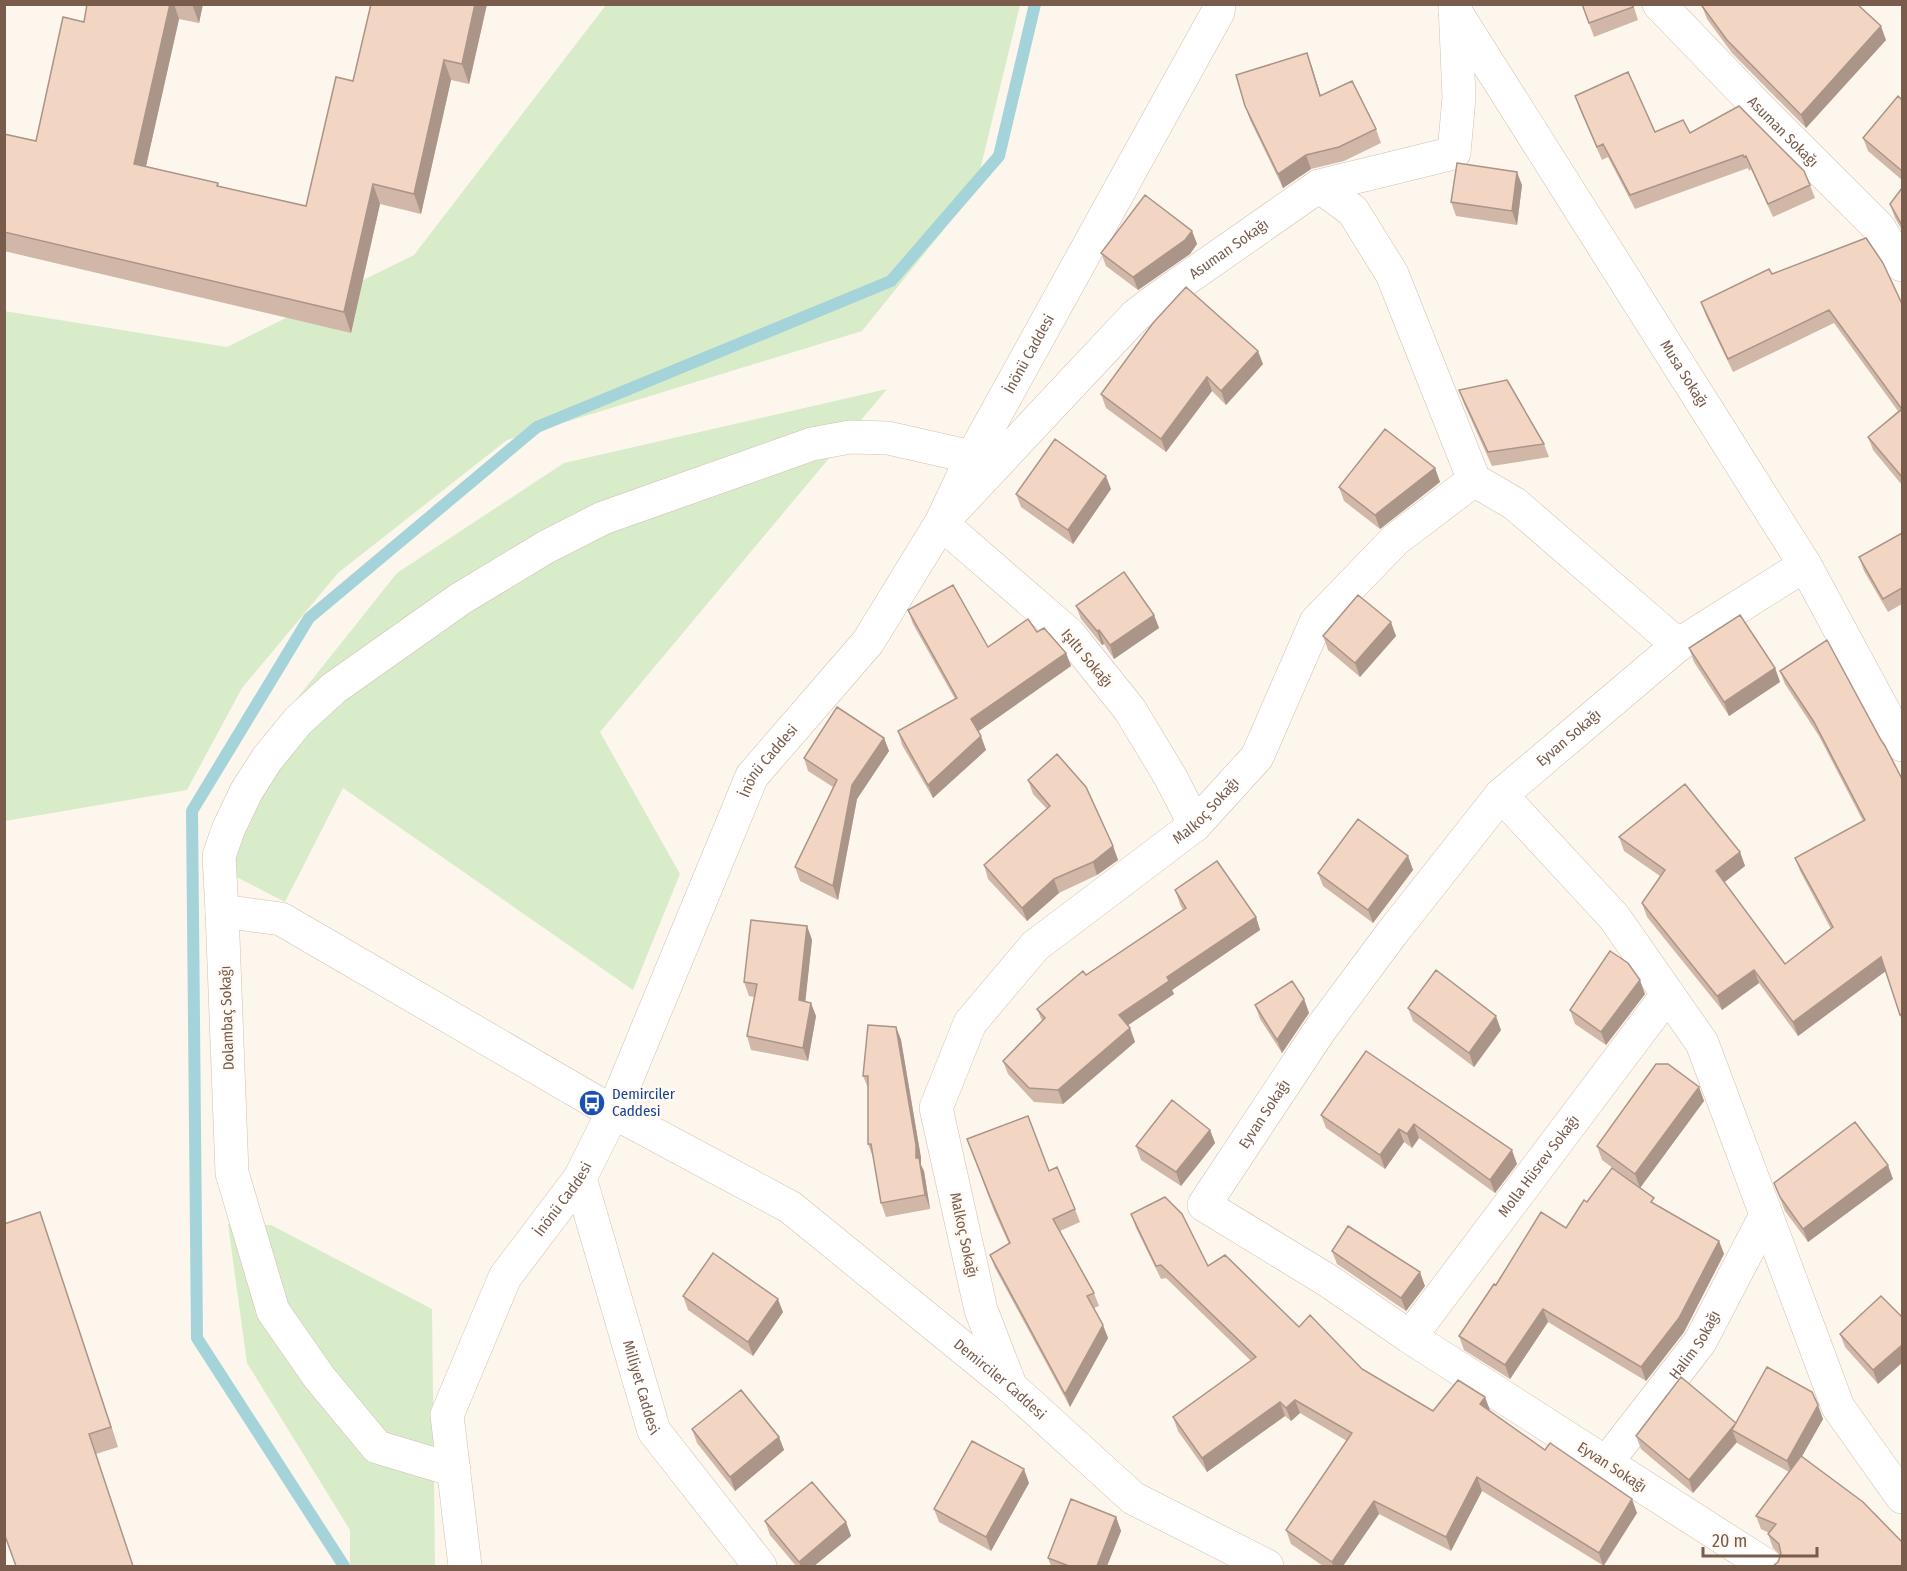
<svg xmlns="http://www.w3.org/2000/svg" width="1907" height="1571" viewBox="0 0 1907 1571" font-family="'Fira Sans Condensed',sans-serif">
<rect width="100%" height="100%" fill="#fdf6ec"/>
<path fill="#d8ecc9" d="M606 5H1020L975 191 862 331 507 440 338 573 242 688 187 790 5 821 4 311 227 347 414 255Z
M887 389 600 732 680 874 633 990 343 788 285 902 221 869 287 711 397 573 564 463Z
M228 1224 271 1225 432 1309 435 1566H350V1530L247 1363Z"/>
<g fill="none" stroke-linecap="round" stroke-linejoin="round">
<path stroke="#a5d3da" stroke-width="12" d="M344 1566 197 1338 192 811 309 618 537 427 891 281 999 156 1035 4"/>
<defs>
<g id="minor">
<path id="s1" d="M1659 4 1761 110 1879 228 1902 265"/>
<path id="s2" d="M1455 11 1805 565 1902 745"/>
<path d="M1319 186 1353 211 1392 274 1474 480"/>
<path d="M1501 795 1614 917 1702 1043 1838 1407 1902 1497"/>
<path id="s3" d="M1195 825 1171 778 1130 710 1069 634 941 523 1135 316 1153 302 1319 186 1454 153 1459 97 1455 4"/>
<path d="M222 911 219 856 228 830 246 792 267 759 298 721 334 688 460 599 546 547 603 518 812 444 850 437 888 438 972 457"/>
<path id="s4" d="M580 1178 654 1431 760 1566"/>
<path id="s5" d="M1410 1337 1668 994"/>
<path id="s6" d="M1010 1385 981 1310 936 1108 970 1023 1035 946 1195 825 1257 757 1316 622 1395 540 1474 480 1515 504 1678 645"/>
<path id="s7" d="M1606 1463 1700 1342 1766 1215"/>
<path id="s8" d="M454 1470 377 1447 319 1377 273 1311 232 1173 222 911 281 919 613 1112 790 1207 1011 1387 1133 1498 1267 1566"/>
<path id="s9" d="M465 1566 447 1415 505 1277 580 1178 613 1112 752 776 868 642 941 523 972 457 1218 12 1219 4"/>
<path id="s10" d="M1767 1566 1410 1337 1327 1280 1204 1205 1320 1030 1392 933 1501 795 1678 645 1805 565"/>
</g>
</defs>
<use href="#minor" stroke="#d1beb0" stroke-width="34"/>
<use href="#minor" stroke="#fff" stroke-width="33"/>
</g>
<path fill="#d1b7a8" d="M87 4H203L199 23 179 19 146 166 218 183 219 186 306 206 353 81 487 4 469 84 451 80 421 214 380 204 351 333 4 251V134L36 141 84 22Z
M1582 4H1633L1638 20 1594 37Z
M1702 6 1886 40 1806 128 1732 53 1707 19Z
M1307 53 1321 96 1376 129 1381 143 1344 161 1311 169 1283 188 1250 120 1245 106Z
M1575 96 1655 132 1690 133 1739 106 1810 185 1815 198 1773 217 1751 169 1749 171 1748 168 1635 209 1608 157 1602 160 1580 110Z
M1902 100V180L1868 151 1863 138Z
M1522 185 1517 225 1456 216 1451 202Z
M1902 188V230L1895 218 1890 204Z
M1192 231 1197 244 1190 254 1138 290 1106 266 1101 253Z
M1772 274 1902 304V485L1873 450 1868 437 1898 411 1834 323 1733 372 1706 316 1701 302Z
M1263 364 1226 405 1212 391 1166 452 1106 408 1101 394Z
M1459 390 1544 444 1549 457 1492 466 1464 404Z
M1435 468 1440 482 1380 529 1344 501 1339 487Z
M1111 489 1073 544 1021 507 1016 494Z
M1902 533V604L1888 612 1864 571 1859 557Z
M1076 606 1154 615 1159 628 1114 659 1104 644 1102 645 1081 619Z
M908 610 988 647 1037 632 1066 653 1071 666 978 731 986 750 933 798 902 745 898 731 955 699 913 624Z
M1323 636H1396L1360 677 1328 650Z
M1689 648 1775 668 1780 682 1729 716 1694 662Z
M1780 671 1881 740 1902 779V1021L1885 971 1798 1036 1759 983 1722 1010 1647 917 1642 903 1660 876 1624 851 1619 837 1740 852 1745 866 1724 882 1785 964 1831 929 1800 871 1795 858 1863 821 1819 736 1785 684Z
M884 738 889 751 857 799 838 900 800 881 795 867 833 787 808 771 804 758Z
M1028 780 1113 846 1118 860 1097 875 1059 893 1027 921 988 879 984 865 1047 809 1033 794Z
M1408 856 1413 870 1373 923 1323 886 1318 873Z
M1175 890 1256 917 1260 930 1172 990 1174 994 1128 1025 1130 1028 1135 1042 1063 1104 1034 1102 1008 1074 1003 1061 1042 1021 1037 1009 1183 910 1180 904Z
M807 926 812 940 805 1001 816 1016 808 1061 751 1050 747 1036 754 997 749 996 744 982Z
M1645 994 1606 1045 1575 1024 1570 1010Z
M1304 999 1309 1013 1282 1053 1260 1019 1255 1005Z
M1408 1008 1501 1030 1474 1067 1413 1021Z
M896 1027 901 1040 921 1158V1165L924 1171 930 1209 886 1217 881 1203 873 1157 868 1144V1088L863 1076Z
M1366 1051 1517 1164 1495 1193 1419 1138 1412 1148 1404 1142 1385 1169 1326 1128 1321 1115Z
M1699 1087 1704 1101 1640 1188 1602 1160 1597 1146Z
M1210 1130 1215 1143 1181 1186 1141 1160 1136 1146Z
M967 1139 1049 1171 1075 1209 1080 1222 1060 1231 1094 1293 1099 1306 1094 1308 1108 1338 1070 1407 995 1268 990 1255 1009 1244 994 1211Z
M1893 1179 1808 1242 1785 1211 1774 1183Z
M1587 1202 1657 1205 1719 1241 1724 1254 1684 1332 1646 1381 1548 1322 1510 1379 1464 1350 1459 1336 1496 1285 1566 1228Z
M1131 1214 1362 1369 1433 1411 1490 1410 1489 1411 1637 1513 1604 1566 1482 1491 1451 1551 1379 1514 1343 1566H1323L1291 1544 1286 1530 1347 1441 1300 1413 1291 1421 1285 1416 1207 1472 1178 1431 1173 1417 1251 1361 1166 1278 1161 1279 1136 1228Z
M47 1233 118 1447 96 1454 4 1533Z
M1332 1251 1425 1286 1406 1311 1337 1264Z
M683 1296 783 1312 753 1356 688 1310Z
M1902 1317 1878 1384 1845 1347 1840 1334Z
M1823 1419 1802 1456 1863 1502 1778 1562 1780 1555 1773 1548 1768 1534 1769 1533 1761 1529 1756 1516 1789 1472 1737 1443V1442L1693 1493 1641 1449 1636 1436 1736 1423Z
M692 1429 779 1437 784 1450 735 1491 697 1443Z
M1029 1483 991 1551 939 1522 934 1509Z
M1116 1517 1121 1531 1107 1566H1051L1048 1558Z
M765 1521 846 1522 851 1536 814 1566H796L770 1535Z"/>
<path fill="#aa9588" d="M170 4H174L179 19 142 184 134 164Z
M192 4H203L199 23Z
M475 4H487L469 84 462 64Z
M1881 26 1886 40 1806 128 1801 115Z
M1307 53 1312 67 1325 110 1320 96Z
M444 60 451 80 421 214 414 194Z
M1306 155 1311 169 1283 188 1278 174Z
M1517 172 1522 185 1517 225 1512 211Z
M373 184 380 204 351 333 344 312Z
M1192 231 1197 244 1190 254 1138 290 1133 277Z
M1258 351 1263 364 1226 405 1221 391Z
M1207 377 1212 391 1166 452 1161 439Z
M1435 468 1440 482 1380 529 1375 515Z
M1106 476 1111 489 1073 544 1068 530Z
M1154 615 1159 628 1114 659 1110 645Z
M1391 622 1396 636 1360 677 1355 663Z
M1099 630 1104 644 1102 645 1097 631Z
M1066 653 1071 666 976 733 971 719Z
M1775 668 1780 682 1729 716 1724 702Z
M981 736 986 750 933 798 928 785Z
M884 738 889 751 857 799 838 900 833 886 852 785Z
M1113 846 1118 860 1097 875 1093 862Z
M1740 852 1745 866 1721 885 1716 871Z
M1408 856 1413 870 1373 923 1368 910Z
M1054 879 1059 893 1027 921 1022 908Z
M1256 917 1260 930 1172 990 1174 994 1124 1028 1119 1015 1167 977Z
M807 926 812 940 804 1014 799 1000Z
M1881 957 1886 971 1798 1036 1793 1022Z
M1754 970 1759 983 1722 1010 1717 996Z
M1640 980 1645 994 1606 1045 1601 1032Z
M1304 999 1309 1013 1282 1053 1277 1040Z
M811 1003 816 1016 808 1061 803 1048Z
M1496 1016 1501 1030 1474 1067 1469 1053Z
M896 1027 901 1040 921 1158V1165L924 1171 930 1209 925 1195 916 1158Z
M1130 1028 1135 1042 1063 1104 1058 1090Z
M1699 1087 1704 1101 1640 1188 1635 1174Z
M1414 1124 1419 1138 1412 1148 1407 1134Z
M1399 1129 1404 1142 1385 1169 1380 1155Z
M1210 1130 1215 1143 1181 1186 1176 1172Z
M1512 1150 1517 1164 1495 1193 1490 1180Z
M1888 1165 1893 1179 1808 1242 1803 1229Z
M40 1212 47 1233 118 1447 111 1427Z
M1719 1241 1724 1254 1684 1332 1646 1381 1641 1367Z
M1420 1272 1425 1286 1406 1311 1401 1298Z
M778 1299 783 1312 753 1356 748 1342Z
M1543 1309 1548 1322 1510 1379 1505 1365Z
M1103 1325 1108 1338 1070 1407 1065 1394Z
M1902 1345V1363L1878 1384 1873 1370Z
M1485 1397 1490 1410 1485 1418 1480 1404Z
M1295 1400 1300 1413 1291 1421 1286 1408Z
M1280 1402 1285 1416 1207 1472 1202 1458Z
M1818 1405 1823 1419 1792 1474 1787 1461Z
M1736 1423 1732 1430 1737 1442 1693 1493 1689 1480Z
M779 1437 784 1450 735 1491 730 1477Z
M1024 1469 1029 1483 991 1551 986 1537Z
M1477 1477 1482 1491 1451 1551 1446 1537Z
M1632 1499 1637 1513 1603 1566 1599 1553Z
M1374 1501 1379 1514 1343 1566H1333L1332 1562Z
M1116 1517 1121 1531 1107 1566H1097Z
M846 1522 851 1536 814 1566H801L799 1562Z"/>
<path fill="#f3d5c3" stroke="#aa9588" stroke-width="1.5" d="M87 4H170L134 164 218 183 217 186 306 206 336 77 353 81 371 4H475L462 64 444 60 414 194 373 184 344 312 4 232V134L36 141 63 17 84 22Z
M1582 4H1633V7L1589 23Z
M1703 4H1857L1881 26 1801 115 1727 40 1702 6Z
M1307 53 1320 96 1352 81 1376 129 1339 147 1306 155 1278 174 1245 106 1236 75Z
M1628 72 1655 132 1683 120 1690 133 1739 106 1804 171 1810 185 1768 204 1746 156 1744 157 1743 155 1630 195 1603 144 1597 147 1575 96Z
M1898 96 1902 100V171L1863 138Z
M1457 163 1517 172 1512 211 1451 202Z
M1902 188V225L1890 204Z
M1145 195 1192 231 1185 240 1133 277 1101 253Z
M1866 238 1883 263 1902 304V477L1868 437 1902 409 1829 310 1728 359 1701 302 1769 269 1772 274Z
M1186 287 1258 351 1221 391 1207 377 1161 439 1101 394 1153 323Z
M1507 380 1544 444 1488 452 1459 390Z
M1385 429 1435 468 1375 515 1339 487Z
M1055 439 1106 476 1068 530 1016 494Z
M1902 533V588L1883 599 1859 557Z
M1124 572 1154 615 1110 645 1099 630 1097 631 1076 606Z
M953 585 988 647 1028 619 1037 632 1044 628 1066 653 971 719 981 736 928 785 898 731 957 698 908 610Z
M1358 595 1391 622 1355 663 1323 636Z
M1740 615 1775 668 1724 702 1689 648Z
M1827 640 1881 740 1885 746 1902 779V1014L1900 1015 1881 957 1793 1022 1754 970 1717 996 1642 903 1665 870 1619 837 1685 784 1740 852 1716 871 1785 964 1833 927 1795 858 1865 820 1814 722 1780 671Z
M837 707 884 738 852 785 833 886 795 867 837 780 804 758Z
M1057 754 1086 787 1113 846 1093 862 1054 879 1022 908 984 865 1050 806 1028 780Z
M1358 819 1408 856 1368 910 1318 873Z
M1217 861 1256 917 1167 977 1169 981 1119 1015 1130 1028 1058 1090 1029 1088 1003 1061 1045 1018 1037 1009 1083 971 1086 975 1186 908 1175 890Z
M751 920 807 926 799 1000 811 1003 803 1048 747 1036 757 984 744 982Z
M1610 951 1628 963 1640 980 1601 1032 1570 1010Z
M1436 970 1496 1016 1469 1053 1408 1008Z
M1292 981 1304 999 1277 1040 1255 1005Z
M868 1025 896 1027 916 1145V1158H919L925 1195 881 1203 871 1144H868V1076H863Z
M1366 1051 1512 1150 1490 1180 1414 1124 1407 1134 1399 1129 1380 1155 1321 1115Z
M1656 1064H1668L1699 1087 1635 1174 1597 1146Z
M1172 1100 1210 1130 1176 1172 1136 1146Z
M1028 1116 1049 1171 1057 1167 1075 1209 1053 1219 1094 1293 1087 1296 1103 1325 1065 1394 990 1255 1010 1243 990 1197 967 1139Z
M1855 1122 1888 1165 1803 1229 1780 1197 1774 1183Z
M1612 1168 1654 1198 1651 1202 1719 1241 1679 1318 1641 1367 1543 1309 1505 1365 1459 1336 1494 1284 1496 1285 1541 1212 1566 1228 1584 1200 1587 1202Z
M1165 1197 1182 1214 1208 1266 1225 1255 1299 1327 1310 1315 1362 1369 1433 1411 1458 1380 1485 1397 1480 1404 1545 1450 1550 1443 1632 1499 1599 1553 1477 1477 1446 1537 1374 1501 1332 1562 1286 1530 1352 1433 1295 1400 1286 1408 1280 1402 1202 1458 1173 1417 1256 1357 1161 1265 1156 1266 1131 1214Z
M40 1212 111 1427 89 1434 133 1566H16L4 1533V1224Z
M1348 1226 1420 1272 1401 1298 1332 1251Z
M713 1253 778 1299 748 1342 683 1296Z
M1881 1296 1902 1317V1345L1873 1370 1840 1334Z
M1767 1367 1812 1392 1818 1405 1787 1461 1732 1430Z
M1681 1377 1736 1423 1689 1480 1636 1436Z
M741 1390 779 1437 730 1477 692 1429Z
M972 1441 1024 1469 986 1537 934 1509Z
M1801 1456 1863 1502 1902 1542V1566H1773L1778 1562 1781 1554 1779 1544 1768 1534 1776 1524 1756 1516Z
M812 1482 846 1522 799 1562 765 1521Z
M1071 1499 1116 1517 1097 1566H1069L1048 1558Z"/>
<defs>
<symbol id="bus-disc" viewBox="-11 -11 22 22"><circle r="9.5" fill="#1a4fb4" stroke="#fffaf3"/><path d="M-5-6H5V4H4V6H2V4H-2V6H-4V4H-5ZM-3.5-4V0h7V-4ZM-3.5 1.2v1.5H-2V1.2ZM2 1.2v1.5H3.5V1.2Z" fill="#fff"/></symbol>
</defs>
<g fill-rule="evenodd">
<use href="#bus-disc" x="577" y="1088" width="30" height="30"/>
</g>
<g text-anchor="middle" stroke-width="5" stroke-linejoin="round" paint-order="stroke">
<g font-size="15" fill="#7a5c4d" stroke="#fffaf3">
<text dy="5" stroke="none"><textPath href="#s1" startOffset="178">Asuman Sokağı</textPath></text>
<text dy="5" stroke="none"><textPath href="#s3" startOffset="798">Asuman Sokağı</textPath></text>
<text dy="5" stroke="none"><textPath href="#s9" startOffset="1371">İnönü Caddesi</textPath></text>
<text dy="5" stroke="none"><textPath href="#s2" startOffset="429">Musa Sokağı</textPath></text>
<text transform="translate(1087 658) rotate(50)" y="5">Işıltı Sokağı</text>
<text dy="5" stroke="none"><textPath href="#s10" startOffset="1264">Eyvan Sokağı</textPath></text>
<text dy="5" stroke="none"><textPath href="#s9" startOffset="885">İnönü Caddesi</textPath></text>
<text dy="5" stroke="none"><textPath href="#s6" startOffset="698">Malkoç Sokağı</textPath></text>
<text transform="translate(227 1018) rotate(-92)" y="5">Dolambaç Sokağı</text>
<text dy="5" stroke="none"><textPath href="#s10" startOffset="778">Eyvan Sokağı</textPath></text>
<text dy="5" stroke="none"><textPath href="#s5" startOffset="214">Molla Hüsrev Sokağı</textPath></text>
<text dy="5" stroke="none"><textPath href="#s9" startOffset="399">İnönü Caddesi</textPath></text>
<text transform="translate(964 1235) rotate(78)" y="5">Malkoç Sokağı</text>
<text dy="5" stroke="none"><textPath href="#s7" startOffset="148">Halim Sokağı</textPath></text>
<text dy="5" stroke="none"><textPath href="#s8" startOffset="1574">Demirciler Caddesi</textPath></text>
<text dy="5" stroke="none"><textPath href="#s4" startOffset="218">Milliyet Caddesi</textPath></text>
<text transform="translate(1612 1467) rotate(33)" y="5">Eyvan Sokağı</text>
</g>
<g font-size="15" fill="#164399" stroke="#fffaf3" text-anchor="start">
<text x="612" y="1099">Demirciler<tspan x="612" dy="17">Caddesi</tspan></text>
</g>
</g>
<rect width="1907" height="1571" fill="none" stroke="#7a5c4d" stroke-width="12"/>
<path d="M1703 1547v9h114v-9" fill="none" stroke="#7a5c4d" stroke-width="3"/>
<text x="1712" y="1547" font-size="18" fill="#7a5c4d" stroke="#fffaf3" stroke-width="4.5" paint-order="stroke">20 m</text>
</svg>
